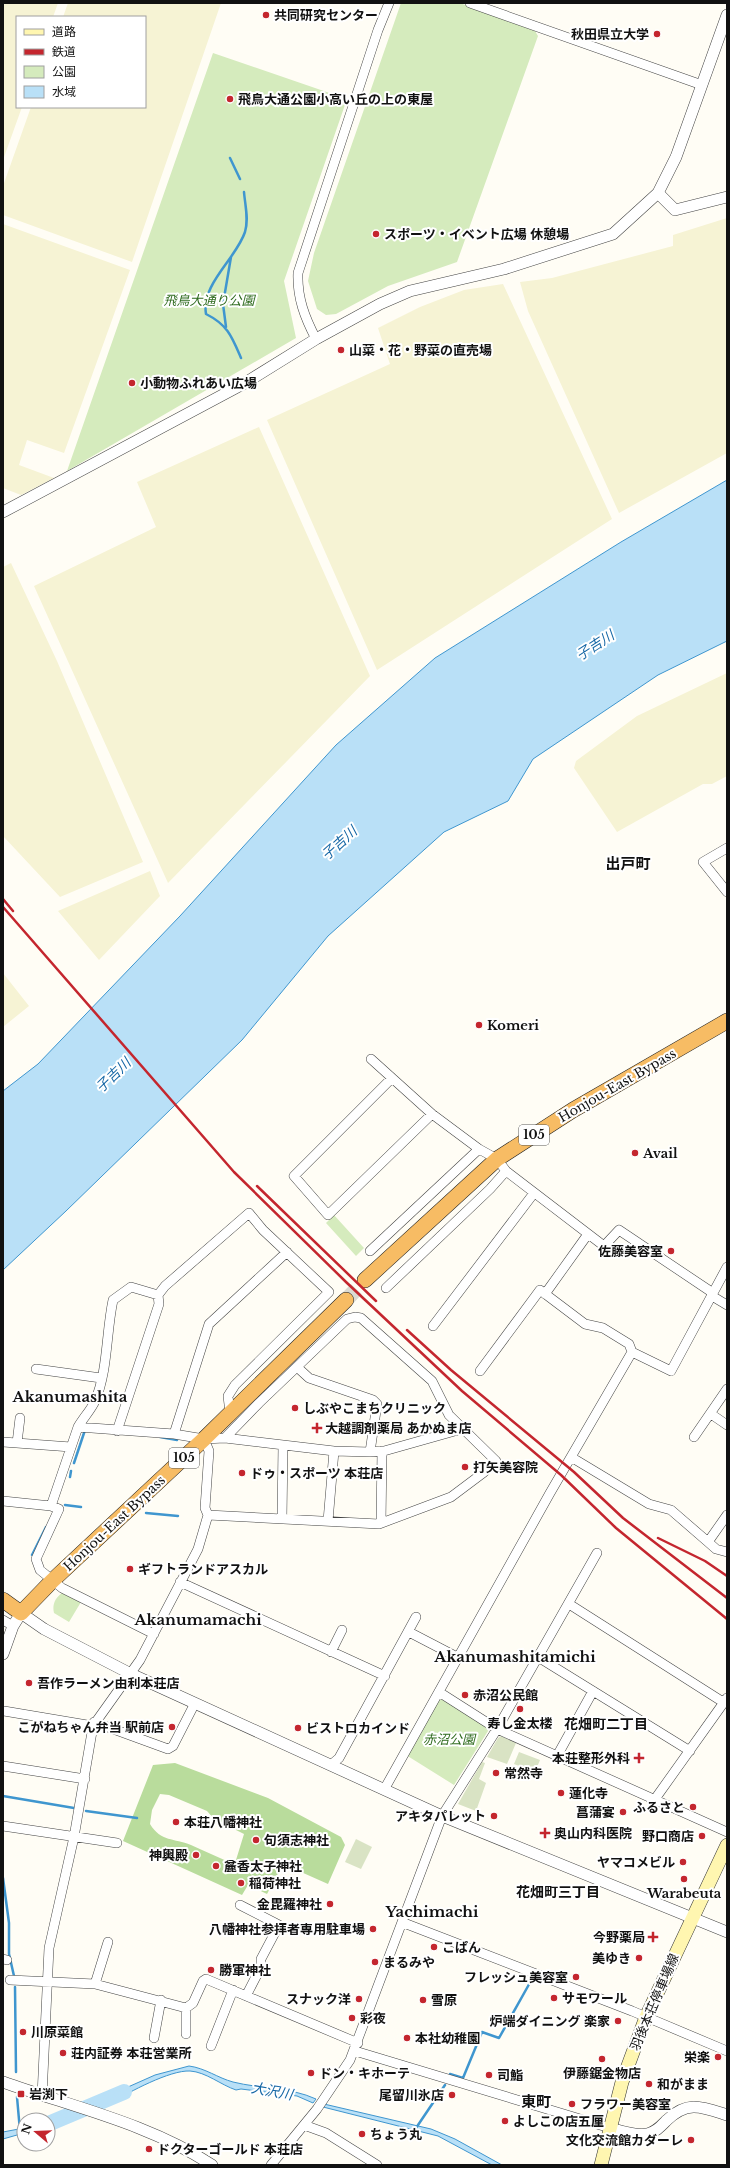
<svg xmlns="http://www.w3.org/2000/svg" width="730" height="2168" viewBox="0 0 730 2168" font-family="'Libre Baskerville','Noto Sans JP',serif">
<rect width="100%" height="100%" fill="#fffdf5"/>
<path fill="#f6f3d4" d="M3 3H58L53 17H17V107H22L3 160Z
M68 3H221L132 262 3 215V186L31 107H145V17H63Z
M727 218V453L619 513 528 311 520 282 552 278 673 246V235Z
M3 224 130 270 64 453 27 440 19 465 54 478 21 495 3 488Z
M503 284 612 519 377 670 267 420 390 364 378 328 420 307 464 290Z
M259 427 370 676 168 883 34 586 156 527 137 482Z
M11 563 57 661 143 862 60 897 3 836V567Z
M727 673V776L712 784H703L617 832 574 768 576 761 637 716Z
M150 871 160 896 99 960 58 911Z
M3 973 29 1006 3 1027Z"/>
<path fill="#d5ebbd" d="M401 3H460L535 31 538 36 457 262 388 286 336 314 326 315 317 309 308 281 314 253Z
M213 53 347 99 284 281 296 338 67 471Z
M334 1215 364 1248 356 1256 326 1223Z
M62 1593 81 1602 69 1622 54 1613C52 1605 55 1598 62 1593Z
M444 1699 486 1725 488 1731 454 1785 406 1755 439 1700Z"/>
<path fill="#b9dc9c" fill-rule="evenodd" d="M175 1763 268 1798 341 1837 345 1845 328 1884 283 1864 267 1894 248 1885 242 1895 123 1841 153 1765ZM160 1794 169 1795 207 1811 214 1819 244 1834 236 1860 231 1863C218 1857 204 1851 191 1845 174 1838 161 1842 150 1824L152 1810Z"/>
<path fill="#d9e3c4" d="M501 1736 516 1743 507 1764 487 1757 498 1738Z
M519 1752 540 1760 535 1772 514 1764Z
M482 1762 485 1763 479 1779 486 1783 476 1811 458 1804Z
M356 1839 372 1847 361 1869 345 1862Z"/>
<path fill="#b9e0f7" stroke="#3f96cf" d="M727 480V641L658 675 533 759 508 801 444 832 328 936 242 1040 66 1211 3 1270V1091L38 1064 180 916 336 745 435 658 621 542Z
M189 2066C205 2068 218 2078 233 2082 261 2089 290 2087 316 2099L313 2103 297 2096 241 2089 236 2090C221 2085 206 2072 190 2071 170 2070 129 2092 111 2103L101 2099 155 2075Z
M324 2104 431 2129 455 2139 502 2165H492L438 2136 323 2107Z
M24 2128V2133L3 2139V2132Z"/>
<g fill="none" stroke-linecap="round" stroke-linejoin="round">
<path stroke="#3f96cf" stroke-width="2.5" d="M230 158 240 179
M226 327 223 304 231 257
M241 358C232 337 228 325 206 314 201 284 236 259 245 232 249 219 245 205 244 192
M160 1437 177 1440
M74 1463 85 1430
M70 1477 71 1471
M65 1505 81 1507
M146 1513 178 1516
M32 1555 46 1527
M3 1796 74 1808
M86 1811 137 1818
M3 1878 9 1923V1954L14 1976
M15 1987 16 2072
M450 2074 463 2078 482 2032 499 2038 532 1979
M17 2097 20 2131
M416 2128 445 2085"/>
<path stroke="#b9e0f7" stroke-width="16" d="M48 2124 124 2092"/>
<path stroke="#dbdad3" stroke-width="15" stroke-dasharray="15 8" stroke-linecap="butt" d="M346 1300 365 1280"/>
<defs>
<path id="minor" d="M470 3 702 85
M316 339C305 318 297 298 298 273L378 30 389 3
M727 848 703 862 727 892
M371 1059 432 1114 479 1149 497 1159 506 1171 604 1246 619 1230 713 1293
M391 1079 294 1176 328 1215 432 1114
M370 1251 479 1149
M386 1288 490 1189 506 1171
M545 1294 588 1234
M712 1296 727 1305
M433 1326 534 1193
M297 1367 309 1378 373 1400 377 1404 370 1452
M36 1369 101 1378
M480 1371 540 1290 585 1324 603 1328 629 1344 632 1352 671 1371 727 1267
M711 1414 727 1425
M78 1427 174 1434 204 1439 225 1438 334 1451 370 1452 384 1451 462 1429
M117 1431 159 1304 158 1295 165 1286 249 1213 263 1230 329 1292 235 1385 228 1396 230 1413
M174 1434 209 1324 287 1252
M694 1437 727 1389
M3 1442 71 1447
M17 1443 20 1418
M571 1457 649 1504 671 1510 708 1542
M3 1501 51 1506 59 1509 36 1559 40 1570 62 1588 154 1634
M51 1506 78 1427C83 1418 91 1410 95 1401 108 1371 106 1333 113 1300L131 1287 158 1295
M208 1515 379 1524 451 1497 483 1473 496 1461 449 1415 432 1381 361 1318 355 1317 347 1319 259 1403 225 1438
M727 1515 708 1542 716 1549 727 1552
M282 1519 283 1445
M328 1521 334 1451
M381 1523 382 1451
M180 1582 385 1676
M569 1604 723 1702
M3 1620 13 1626
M409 1632 457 1657
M331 1652 342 1630
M538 1657 690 1751
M439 1692 497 1729 727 1832
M4 1711 93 1726
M94 1722 168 1749 173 1746 195 1703
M557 1756 593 1691
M332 1764 339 1758 416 1617
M3 1766 85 1779
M385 1788 550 1493 632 1352
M655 1799 727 1698
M3 1826 117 1843
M240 1905 279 1925 261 1959V1967L246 1996
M404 1923 632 2011 727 2051
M3 1959 7 1960
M10 1980 95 1984 186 2008 193 2003 203 1981 206 1979 358 2043
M95 1984 108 1942
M186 2034V2008
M154 2038 161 2000
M211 2046 233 1990
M355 2051 610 2128
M42 2096 49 1948 74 1837 93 1726 140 1660 198 1549 208 1515 205 1508 209 1451 204 1439
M304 2125 326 2133 377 2165
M271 2165 317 2109 350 2060 442 1816 497 1729 597 1553"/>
<path id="tertiary" d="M658 193 675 210 727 197
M3 512 245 383 316 339 380 304 410 291 504 269 613 234 658 193 676 157 727 15
M3 1654 13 1626 21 1613 44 1629 131 1674 442 1816 727 1932
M3 2082C73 2107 150 2124 212 2165
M610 2128C621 2131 635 2136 647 2134 656 2132 661 2126 667 2120 688 2100 702 2107 727 2115"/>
<path id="secondary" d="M601 2165 622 2082 646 2017 727 1845"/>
<path id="trunk" d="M365 1280 497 1159 573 1110 727 1021
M3 1600 21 1613 52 1581 204 1439 346 1300"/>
</defs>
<use href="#minor" stroke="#444" stroke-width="10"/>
<use href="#tertiary" stroke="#444" stroke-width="12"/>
<use href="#secondary" stroke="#333" stroke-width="14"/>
<use href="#trunk" stroke="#222" stroke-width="16"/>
<use href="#minor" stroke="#fff" stroke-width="9"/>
<use href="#tertiary" stroke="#fff" stroke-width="11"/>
<use href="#secondary" stroke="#fff6b0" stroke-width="13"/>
<use href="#trunk" stroke="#f7bc64" stroke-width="15"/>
<path stroke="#c4262e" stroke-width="2.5" d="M3 899 13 911
M3 907 234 1172 346 1282 462 1391 561 1475 616 1528 727 1619
M257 1186 376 1301
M407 1330 451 1370 574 1472 623 1518 727 1598
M658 1538 705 1561 727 1576"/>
</g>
<g fill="#c4262e" stroke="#fff" stroke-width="1.5">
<circle cx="266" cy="15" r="4"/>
<circle cx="657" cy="34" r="4"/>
<circle cx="230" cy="99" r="4"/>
<circle cx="376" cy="234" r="4"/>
<circle cx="341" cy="350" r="4"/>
<circle cx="132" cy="383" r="4"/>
<circle cx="479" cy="1025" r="4"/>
<circle cx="635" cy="1153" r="4"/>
<circle cx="671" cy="1251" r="4"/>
<circle cx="295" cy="1408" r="4"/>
<path d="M315 1422h4v4h4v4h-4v4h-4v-4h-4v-4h4z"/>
<circle cx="465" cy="1467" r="4"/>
<circle cx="242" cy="1473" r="4"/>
<circle cx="130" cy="1569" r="4"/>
<circle cx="29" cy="1683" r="4"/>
<circle cx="465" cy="1695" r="4"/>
<circle cx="520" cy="1709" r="4"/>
<circle cx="172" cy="1727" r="4"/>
<circle cx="298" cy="1728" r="4"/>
<path d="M637 1752h4v4h4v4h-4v4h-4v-4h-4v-4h4z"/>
<circle cx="496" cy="1773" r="4"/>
<circle cx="561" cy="1793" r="4"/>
<circle cx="693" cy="1807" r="4"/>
<circle cx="623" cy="1812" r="4"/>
<circle cx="494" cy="1816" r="4"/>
<circle cx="176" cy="1822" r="4"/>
<path d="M543 1827h4v4h4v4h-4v4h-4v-4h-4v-4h4z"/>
<circle cx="702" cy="1836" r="4"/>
<circle cx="256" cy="1840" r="4"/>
<circle cx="196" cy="1855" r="4"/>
<circle cx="683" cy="1862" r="4"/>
<circle cx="216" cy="1866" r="4"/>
<circle cx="684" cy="1879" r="4"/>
<circle cx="241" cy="1883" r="4"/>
<circle cx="330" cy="1904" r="4"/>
<circle cx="373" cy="1929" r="4"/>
<path d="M651 1931h4v4h4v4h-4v4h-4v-4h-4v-4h4z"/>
<circle cx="434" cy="1947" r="4"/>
<circle cx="639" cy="1958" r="4"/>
<circle cx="375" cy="1962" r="4"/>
<circle cx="211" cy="1970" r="4"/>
<circle cx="576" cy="1977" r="4"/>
<circle cx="554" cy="1998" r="4"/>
<circle cx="359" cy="1999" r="4"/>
<circle cx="423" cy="2000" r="4"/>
<circle cx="352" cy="2018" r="4"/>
<circle cx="618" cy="2021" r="4"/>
<circle cx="23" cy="2032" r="4"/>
<circle cx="407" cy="2038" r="4"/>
<circle cx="63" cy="2053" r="4"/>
<circle cx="718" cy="2057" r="4"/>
<circle cx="602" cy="2059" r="4"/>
<circle cx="311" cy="2073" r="4"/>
<circle cx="489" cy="2075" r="4"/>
<circle cx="649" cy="2084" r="4"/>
<rect x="17" y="2090" width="8" height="8" rx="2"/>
<circle cx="452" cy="2095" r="4"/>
<circle cx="572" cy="2104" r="4"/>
<circle cx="505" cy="2121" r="4"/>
<circle cx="362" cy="2134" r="4"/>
<circle cx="691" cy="2140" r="4"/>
<circle cx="149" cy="2149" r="4"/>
</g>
<g text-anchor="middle" stroke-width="4" stroke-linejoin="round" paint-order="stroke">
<g fill="#fff" stroke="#585858" stroke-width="1">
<rect x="519" y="1125" width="30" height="20" rx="3"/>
<rect x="169" y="1448" width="30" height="20" rx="3"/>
</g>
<g font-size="12" font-weight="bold" fill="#111">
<text x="534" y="1139">105</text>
<text x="184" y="1462">105</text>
</g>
<g font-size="13" font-weight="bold" fill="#111" stroke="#fff" text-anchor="start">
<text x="274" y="20">共同研究センター</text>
<text x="649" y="39" text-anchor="end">秋田県立大学</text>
<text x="238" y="104">飛鳥大通公園小高い丘の上の東屋</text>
<text x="384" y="239">スポーツ・イベント広場 休憩場</text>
<text x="349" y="355">山菜・花・野菜の直売場</text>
<text x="140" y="388">小動物ふれあい広場</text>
<text x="487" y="1030">Komeri</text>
<text x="643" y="1158">Avail</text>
<text x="663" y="1256" text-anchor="end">佐藤美容室</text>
<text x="303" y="1413">しぶやこまちクリニック</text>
<text x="325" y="1433">大越調剤薬局 あかぬま店</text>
<text x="473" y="1472">打矢美容院</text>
<text x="250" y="1478">ドゥ・スポーツ 本荘店</text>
<text x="138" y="1574">ギフトランドアスカル</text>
<text x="37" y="1688">吾作ラーメン由利本荘店</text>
<text x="473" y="1700">赤沼公民館</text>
<text x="520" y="1728" text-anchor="middle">寿し金太楼</text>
<text x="164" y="1732" text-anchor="end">こがねちゃん弁当 駅前店</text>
<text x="306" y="1733">ビストロカインド</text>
<text x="630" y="1763" text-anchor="end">本荘整形外科</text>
<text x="504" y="1778">常然寺</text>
<text x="569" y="1798">蓮化寺</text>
<text x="685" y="1812" text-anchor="end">ふるさと</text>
<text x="615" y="1817" text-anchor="end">菖蒲宴</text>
<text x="486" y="1821" text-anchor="end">アキタパレット</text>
<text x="184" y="1827">本荘八幡神社</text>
<text x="554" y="1838">奥山内科医院</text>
<text x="694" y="1841" text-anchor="end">野口商店</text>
<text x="264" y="1845">句須志神社</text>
<text x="188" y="1860" text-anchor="end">神輿殿</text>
<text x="675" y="1867" text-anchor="end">ヤマコメビル</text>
<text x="224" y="1871">麄香太子神社</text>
<text x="249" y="1888">稲荷神社</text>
<text x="684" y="1898" text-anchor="middle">Warabeuta</text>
<text x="322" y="1909" text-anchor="end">金毘羅神社</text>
<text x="365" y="1934" text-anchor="end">八幡神社参拝者専用駐車場</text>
<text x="645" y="1942" text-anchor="end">今野薬局</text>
<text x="442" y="1952">こぱん</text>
<text x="631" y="1963" text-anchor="end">美ゆき</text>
<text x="383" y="1967">まるみや</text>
<text x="219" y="1975">勝軍神社</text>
<text x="568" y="1982" text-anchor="end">フレッシュ美容室</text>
<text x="562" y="2003">サモワール</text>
<text x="351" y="2004" text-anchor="end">スナック洋</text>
<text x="431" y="2005">雪原</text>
<text x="360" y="2023">彩夜</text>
<text x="610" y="2026" text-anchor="end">炉端ダイニング 楽家</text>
<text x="31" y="2037">川原菜館</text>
<text x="415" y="2043">本社幼稚園</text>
<text x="71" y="2058">荘内証券 本荘営業所</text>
<text x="710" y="2062" text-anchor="end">栄楽</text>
<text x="319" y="2078">ドン・キホーテ</text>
<text x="602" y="2078" text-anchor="middle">伊藤鋸金物店</text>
<text x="497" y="2080">司鮨</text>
<text x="657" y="2089">和がまま</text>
<text x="29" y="2099">岩渕下</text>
<text x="444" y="2100" text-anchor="end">尾留川氷店</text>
<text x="580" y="2109">フラワー美容室</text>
<text x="513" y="2126">よしこの店五厘</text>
<text x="370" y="2139">ちょう丸</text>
<text x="683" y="2145" text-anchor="end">文化交流館カダーレ</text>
<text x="157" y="2154">ドクターゴールド 本荘店</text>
</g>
<g font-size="13" font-style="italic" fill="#2f6b1f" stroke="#fff">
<text x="209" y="305">飛鳥大通り公園</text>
<text x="449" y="1744">赤沼公園</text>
</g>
<g font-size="13" fill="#111" stroke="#fff">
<text transform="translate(617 1085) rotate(-30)" y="5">Honjou-East Bypass</text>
<text transform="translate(114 1523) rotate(-43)" y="5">Honjou-East Bypass</text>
<text transform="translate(654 2002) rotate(-67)" y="5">羽後本荘停車場線</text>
</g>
<g font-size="14" font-style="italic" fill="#1768a6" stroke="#fff">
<text transform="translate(595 645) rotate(-33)" y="5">子吉川</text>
<text transform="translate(339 843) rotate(-42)" y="5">子吉川</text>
<text transform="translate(113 1075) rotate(-44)" y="5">子吉川</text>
<text transform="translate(272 2091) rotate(10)" y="5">大沢川</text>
</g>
<g font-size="14" font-weight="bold" fill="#111" stroke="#fff">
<text x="606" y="1729">花畑町二丁目</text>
<text x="558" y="1897">花畑町三丁目</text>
</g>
<g font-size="15" font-weight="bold" fill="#111" stroke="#fff">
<text x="628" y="869">出戸町</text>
<text x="70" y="1402">Akanumashita</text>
<text x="198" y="1625">Akanumamachi</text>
<text x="515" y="1662">Akanumashitamichi</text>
<text x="432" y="1917">Yachimachi</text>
<text x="536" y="2107">東町</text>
</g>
</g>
<rect width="730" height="2168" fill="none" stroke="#111111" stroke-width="8"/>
<rect x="16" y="16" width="130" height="92" fill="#ffffff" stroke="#a0a0a0"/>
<rect x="24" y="29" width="20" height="6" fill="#fff6b0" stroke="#a0a0a0"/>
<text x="52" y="36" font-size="12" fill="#111111">道路</text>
<rect x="24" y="49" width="20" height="6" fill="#c4262e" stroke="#a0a0a0"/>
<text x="52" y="56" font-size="12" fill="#111111">鉄道</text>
<rect x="24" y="66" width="20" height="12" fill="#d5ebbd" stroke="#a0a0a0"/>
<text x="52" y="76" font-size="12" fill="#111111">公園</text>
<rect x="24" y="86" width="20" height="12" fill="#b9e0f7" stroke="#a0a0a0"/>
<text x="52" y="96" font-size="12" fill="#111111">水域</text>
<g transform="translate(36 2132) rotate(289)"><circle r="19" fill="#ffffff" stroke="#a0a0a0"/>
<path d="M0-3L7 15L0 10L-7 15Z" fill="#c4262e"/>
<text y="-6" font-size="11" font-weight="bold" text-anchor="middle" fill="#111111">N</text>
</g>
</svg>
